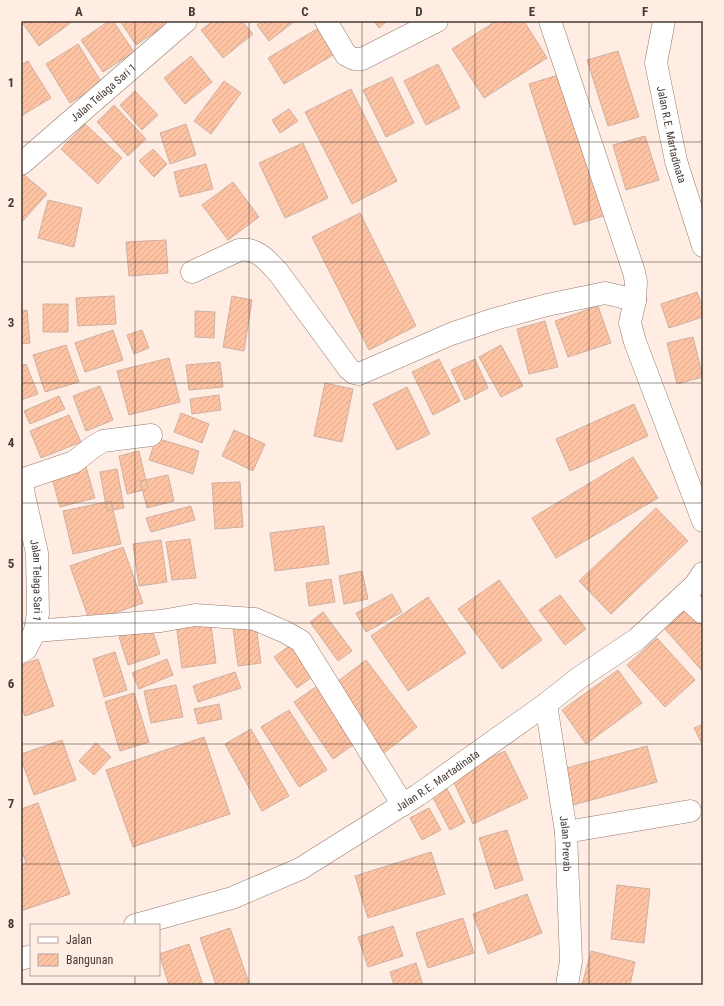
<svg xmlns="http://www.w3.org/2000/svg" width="724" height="1006" viewBox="0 0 724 1006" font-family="'Roboto Condensed',sans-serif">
<defs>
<pattern id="building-hatch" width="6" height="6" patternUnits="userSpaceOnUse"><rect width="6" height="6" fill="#fec3a3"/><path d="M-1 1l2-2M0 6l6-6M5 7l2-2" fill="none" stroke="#dba88d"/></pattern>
</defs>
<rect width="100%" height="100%" fill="#ffede3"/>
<path fill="url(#building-hatch)" stroke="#cdb1a2" d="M21 21H71L72 22 39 46Z
M109 21H113L134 52 103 72 81 40Z
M120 21H171L136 45Z
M213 21H242L253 34 223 58 201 30Z
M263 21H295L269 41 257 25Z
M374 21H387L379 28Z
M496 21H524L547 58 484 98 452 49Z
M322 26 338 52 284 84 268 58Z
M78 44 102 83 70 103 46 64Z
M618 51 639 117 608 126 587 60Z
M191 56 212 82 185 104 164 78Z
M28 61 51 98 21 116V65Z
M438 64 460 108 426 125 404 81Z
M558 75 604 216 574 225 529 84Z
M392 77 414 123 386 137 363 90Z
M224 81 241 93 211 134 194 121Z
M351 89 397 181 352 204 305 112Z
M135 91 158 115 142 130 120 105Z
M114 105 146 139 128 156 97 122Z
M289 109 298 121 280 133 272 120Z
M85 124 122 158 98 184 61 149Z
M186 124 196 155 170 164 160 133Z
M645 136 659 180 626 190 613 145Z
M303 143 328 198 285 218 259 163Z
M153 149 167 164 154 177 139 161Z
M206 164 213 189 180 197 174 172Z
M23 174 47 194 21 223V177Z
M233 182 259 217 228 240 202 205Z
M48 200 82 208 74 247 38 238Z
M360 213 416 326 369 350 312 237Z
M166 240 168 273 129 276 126 242Z
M697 292 703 308V317L669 328 661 304Z
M114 296 116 324 78 326 76 298Z
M232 296 252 300 244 351 223 347Z
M43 304H68V332H43Z
M598 306 611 343 568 357 555 321Z
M27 310 30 343 21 344V311Z
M195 311 215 312 214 338 195 337Z
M545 321 558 367 529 374 517 329Z
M113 330 123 360 85 372 75 343Z
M142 330 149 348 134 354 127 335Z
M693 337 703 377 677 384 667 343Z
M66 345 79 382 45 392 33 355Z
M501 345 523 386 501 397 479 357Z
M169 358 180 402 129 415 117 371Z
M439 359 460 401 433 415 412 372Z
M475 359 488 388 465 400 451 370Z
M220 362 223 387 189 390 186 365Z
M26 364 38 394 21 400V366Z
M325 383 353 389 342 442 314 436Z
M100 386 113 420 86 431 73 396Z
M407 387 430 434 397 450 373 404Z
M219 395 221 410 192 414 190 399Z
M59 396 65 409 30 424 24 411Z
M634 404 648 436 570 471 556 439Z
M181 413 209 424 202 443 174 432Z
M69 415 81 442 41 458 30 431Z
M234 430 265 444 253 471 222 456Z
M156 438 199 451 193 474 149 460Z
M139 451 148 489 127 494 119 456Z
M633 457 658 498 556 558 532 518Z
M86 467 95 498 60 507 52 478Z
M117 469 124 508 107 511 100 472Z
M168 475 174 501 147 508 140 481Z
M240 482 243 527 215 529 212 483Z
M111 501 121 544 73 554 63 511Z
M191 506 195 520 151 532 146 518Z
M656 508 688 541 611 614 579 581Z
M324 526 329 564 275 571 270 533Z
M190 539 196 578 172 580 166 542Z
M161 540 167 582 139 586 133 544Z
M123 547 143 603 90 622 70 566Z
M362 571 368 599 344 604 339 576Z
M331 579 335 602 309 606 306 583Z
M499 580 542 640 502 669 458 609Z
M392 594 402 612 366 632 356 613Z
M560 595 586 629 565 645 539 610Z
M428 597 466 653 408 691 371 636Z
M689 606 703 622V672L664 628Z
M323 612 352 651 338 661 310 622Z
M210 618 216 663 182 668 176 623Z
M256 625 261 663 238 666 233 628Z
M151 626 160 654 128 665 119 637Z
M657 638 695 680 665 707 627 665Z
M296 641 319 672 297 688 274 657Z
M115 652 127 690 104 697 93 659Z
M38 659 54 706 25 716 21 706V665Z
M167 659 173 675 139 689 132 673Z
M366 660 417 727 384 753 333 685Z
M618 670 642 703 586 744 562 710Z
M235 672 241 688 198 702 193 686Z
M320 684 359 741 333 759 294 702Z
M176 685 183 717 151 723 144 691Z
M134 693 149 742 120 751 105 702Z
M219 704 222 719 198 724 194 709Z
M289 710 327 770 299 787 261 727Z
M703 724V746L694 728Z
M251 729 289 796 262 811 225 744Z
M204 737 230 814 133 847 106 770Z
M62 740 76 780 34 795 21 759V754Z
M96 743 111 757 94 775 79 761Z
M647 746 657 782 573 805 563 769Z
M505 751 528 798 473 824 451 776Z
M446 787 465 822 450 830 431 794Z
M38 803 70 894 21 911V865L26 863 21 848V809Z
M429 808 441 830 422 840 410 818Z
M507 830 523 880 495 889 479 838Z
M431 852 445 894 368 918 355 876Z
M617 885 650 889 644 943 611 939Z
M527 894 542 933 488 954 473 914Z
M463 918 474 953 428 968 416 933Z
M393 926 403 956 368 967 358 937Z
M230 928 249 983 243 985H216L200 938Z
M189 944 203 985H169L159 954Z
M591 951 635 962 630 985H582Z
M416 963 423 985H394L390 972Z"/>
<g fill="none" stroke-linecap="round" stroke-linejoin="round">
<defs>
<g id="street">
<path d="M326 21 346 55 354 59H362L437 21"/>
<path d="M550 21 634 272 636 282 635 300 630 323 635 342 703 521"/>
<path id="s1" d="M21 164 186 21"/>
<path d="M192 272 239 250C256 247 267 260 278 272L349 369 354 373 359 374 451 334 495 319 547 305 605 293 635 300"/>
<path d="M21 480 74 462 93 447 103 441 151 435"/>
<path id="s2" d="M21 482 37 553 38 613 35 631 26 649 21 652"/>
<path d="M684 596 703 613"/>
<path d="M35 631 161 621 195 615 255 619 285 632 301 641 403 805"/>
<path id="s3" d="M546 704 566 832 571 961 567 985"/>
<path d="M566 832 690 811"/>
</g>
<g id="secondary">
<path id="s4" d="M664 21 656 63 676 161 703 246"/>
<path id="s5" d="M135 925 232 898 300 869 418 795 546 704 579 678 637 639 695 585 703 573"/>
<path d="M21 959 31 956"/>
</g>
</defs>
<use href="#street" stroke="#947a6c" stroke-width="23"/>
<use href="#secondary" stroke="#947a6c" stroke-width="23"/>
<use href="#street" stroke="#fff" stroke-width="22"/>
<use href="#secondary" stroke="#fff" stroke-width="22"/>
</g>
<path fill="none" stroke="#453a34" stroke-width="1" stroke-opacity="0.55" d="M135 21V925M249 21V985M362 21V985M475 21V985M589 21V985M21 142H703M21 262H703M21 383H703M21 503H703M21 623H703M21 744H703M21 864H703M135 975V985"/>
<g text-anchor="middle" stroke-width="4" stroke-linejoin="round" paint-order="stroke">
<g font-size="11" fill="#453a34" stroke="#ffede3">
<text dy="4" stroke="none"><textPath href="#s1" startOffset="109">Jalan Telaga Sari 1</textPath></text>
<text dy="4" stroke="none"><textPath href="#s4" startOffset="116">Jalan R.E. Martadinata</textPath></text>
<text dy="4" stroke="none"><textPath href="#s2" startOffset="100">Jalan Telaga Sari 1</textPath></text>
<text dy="4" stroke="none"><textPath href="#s5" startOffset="338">Jalan R.E. Martadinata</textPath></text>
<text dy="4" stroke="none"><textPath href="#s3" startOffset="141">Jalan Prevab</textPath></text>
</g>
</g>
<rect width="724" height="1006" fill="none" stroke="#ffede3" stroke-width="44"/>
<rect x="30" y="924" width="130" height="52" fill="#ffede3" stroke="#b5a59d"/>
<rect x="38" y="937" width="20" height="6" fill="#ffffff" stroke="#b5a59d"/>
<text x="66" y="944" font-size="12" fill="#453a34">Jalan</text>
<rect x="38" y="954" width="20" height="12" fill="url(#building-hatch)" stroke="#b5a59d"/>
<text x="66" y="964" font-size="12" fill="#453a34">Bangunan</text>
<rect x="22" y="22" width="680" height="962" fill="none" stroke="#453a34" stroke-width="1.5"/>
<g font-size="13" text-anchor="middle" font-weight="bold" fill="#453a34">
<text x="79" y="16">A</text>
<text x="192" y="16">B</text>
<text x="305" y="16">C</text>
<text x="419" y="16">D</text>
<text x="532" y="16">E</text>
<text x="645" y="16">F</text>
<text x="11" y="87">1</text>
<text x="11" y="207">2</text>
<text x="11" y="327">3</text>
<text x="11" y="447">4</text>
<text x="11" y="568">5</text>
<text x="11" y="688">6</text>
<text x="11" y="808">7</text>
<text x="11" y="928">8</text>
</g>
</svg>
